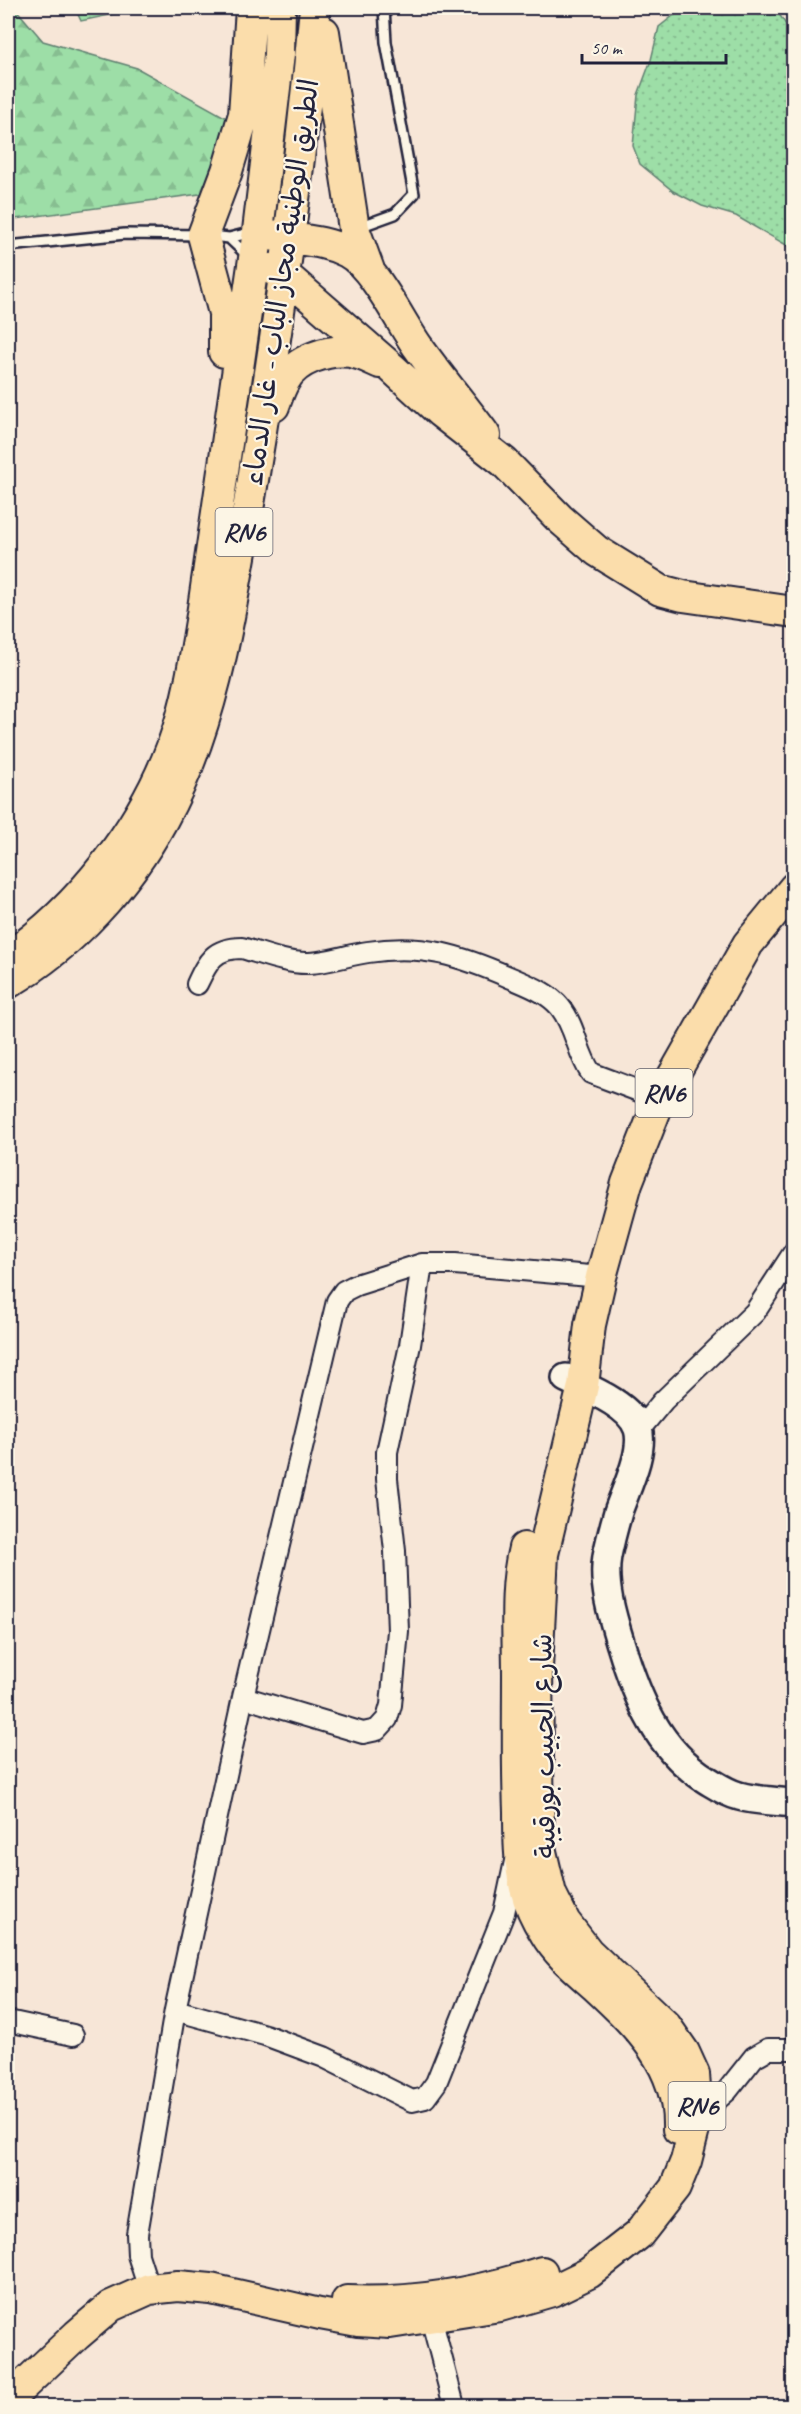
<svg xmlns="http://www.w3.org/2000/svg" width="801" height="2414" viewBox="0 0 801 2414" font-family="Caveat,'Playpen Sans Arabic',sans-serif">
<defs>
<pattern id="grass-dots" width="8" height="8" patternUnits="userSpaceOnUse" patternTransform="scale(1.5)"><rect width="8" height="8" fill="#9ddea7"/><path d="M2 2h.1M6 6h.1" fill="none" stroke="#87be91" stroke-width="1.8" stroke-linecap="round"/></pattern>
<pattern id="forest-firs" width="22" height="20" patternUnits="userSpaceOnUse" patternTransform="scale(1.5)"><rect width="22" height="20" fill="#9ddea7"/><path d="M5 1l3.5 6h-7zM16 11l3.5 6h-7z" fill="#87be91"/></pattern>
</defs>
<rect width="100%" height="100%" fill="#f7e6d7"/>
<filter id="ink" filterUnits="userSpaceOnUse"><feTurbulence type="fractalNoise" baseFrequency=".0167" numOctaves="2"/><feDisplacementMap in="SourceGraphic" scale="12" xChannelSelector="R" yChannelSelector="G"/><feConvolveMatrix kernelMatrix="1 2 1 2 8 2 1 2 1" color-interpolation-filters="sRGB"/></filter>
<g filter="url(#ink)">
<path fill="url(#grass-dots)" stroke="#608071" stroke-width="1.5" d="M683 8H775L793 35V249L736 216 702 206 673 191 640 164 633 146 638 95 651 60 659 27Z"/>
<path fill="url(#forest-firs)" stroke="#608071" stroke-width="1.5" d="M8 8H15L43 41 137 68 234 122 207 193 8 220Z
M75 8H74H143L81 21Z"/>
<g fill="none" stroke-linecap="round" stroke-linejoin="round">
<defs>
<path id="lane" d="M359 227 395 214 414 194 386 42 384 8
M229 238 249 257
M8 246 125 234 203 235 229 238 253 232"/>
<path id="street" d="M197 984C208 961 214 948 242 948 263 954 288 964 309 963 329 962 348 955 368 952 422 943 461 956 509 977 527 985 548 992 560 1007 576 1027 577 1053 591 1073L660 1099
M639 1430 663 1401 755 1312 794 1252
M243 1697 363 1733 377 1730 387 1719 391 1705 398 1631 395 1551 387 1479V1452L410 1345 422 1264
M175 2010 265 2035 324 2057 412 2101 425 2098 436 2083 504 1913 515 1861
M8 2021 73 2035
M691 2122 727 2091 754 2057 768 2049H794
M149 2289 138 2255 137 2234 175 2010 243 1697 337 1301 344 1291 356 1285 422 1264H455L601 1277
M428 2306 454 2406"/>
<path id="secondary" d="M566 1378C587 1388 631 1405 638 1429 645 1451 625 1491 618 1512 614 1526 610 1541 607 1556 602 1585 613 1619 621 1645 637 1698 658 1750 707 1780 717 1786 727 1793 739 1796 756 1801 776 1801 794 1803"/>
<path id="primary" d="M324 32 354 229 369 270
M271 235C298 241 322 239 347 252 374 266 400 322 418 347 439 377 463 405 485 435
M271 269 286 276 392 368 440 412 504 462 559 518 597 551 660 590 683 596 794 612
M224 352V313L203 235 227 171 244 114 251 8
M274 406C277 398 280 388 285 380 296 360 327 349 350 352 360 353 371 359 380 363
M8 957C80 908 143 826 173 744 188 703 195 658 202 615L258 231 279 54 280 8
M8 983C73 945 127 885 163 819 217 720 232 602 251 492 278 331 300 170 315 8
M524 1548C514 1588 518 1633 518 1674 518 1720 517 1765 519 1811 519 1836 519 1863 525 1888 529 1904 536 1919 545 1933 557 1954 577 1970 595 1986 638 2026 680 2066 678 2129
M347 2301C412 2304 480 2292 542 2272
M8 2400 77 2335 111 2306 149 2289 178 2286 211 2289 320 2314 358 2321 390 2323 500 2306 552 2291 589 2273 639 2234 675 2188 686 2161 697 2118 694 2074 684 2052 666 2026 588 1952 565 1922 551 1894 539 1843 537 1668 543 1554 583 1386 590 1325 601 1277 627 1183 660 1099 748 944 794 888"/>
</defs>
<use href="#lane" stroke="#22223b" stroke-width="14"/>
<use href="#street" stroke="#22223b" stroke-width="24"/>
<use href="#secondary" stroke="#22223b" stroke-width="32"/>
<use href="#primary" stroke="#22223b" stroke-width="34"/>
<use href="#lane" stroke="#fcf5e5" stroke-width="9"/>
<use href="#street" stroke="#fcf5e5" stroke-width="20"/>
<use href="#secondary" stroke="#fcf5e5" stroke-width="27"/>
<use href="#primary" stroke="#fbddab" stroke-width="30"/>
</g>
</g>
<g text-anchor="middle" stroke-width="4.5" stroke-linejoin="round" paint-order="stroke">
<g fill="#fcf5e5" stroke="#63616e" stroke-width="1.5">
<rect x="215.5" y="508" width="57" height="48" rx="4.5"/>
<rect x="635.5" y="1069" width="57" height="48" rx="4.5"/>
<rect x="668.5" y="2082" width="57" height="48" rx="4.5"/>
</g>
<g font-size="27" font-weight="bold" fill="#22223b">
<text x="244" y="541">RN6</text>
<text x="664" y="1102">RN6</text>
<text x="697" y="2115">RN6</text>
</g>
<g font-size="28" fill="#22223b" stroke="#fcf5e5">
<text transform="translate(280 282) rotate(-82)" y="10">الطريق الوطنية مجاز الباب - غار الدماء</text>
<text transform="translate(543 1746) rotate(-91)" y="10">شارع الحبيب بورقيبة</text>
</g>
</g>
<rect width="801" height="2414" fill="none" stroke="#fcf5e5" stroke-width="30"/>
<rect x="15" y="15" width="771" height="2384" fill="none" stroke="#22223b" stroke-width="2" filter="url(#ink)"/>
<path d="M582 54v9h144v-9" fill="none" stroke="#22223b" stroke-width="3"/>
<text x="591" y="54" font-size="18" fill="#22223b" stroke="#fcf5e5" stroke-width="4.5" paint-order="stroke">50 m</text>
</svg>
